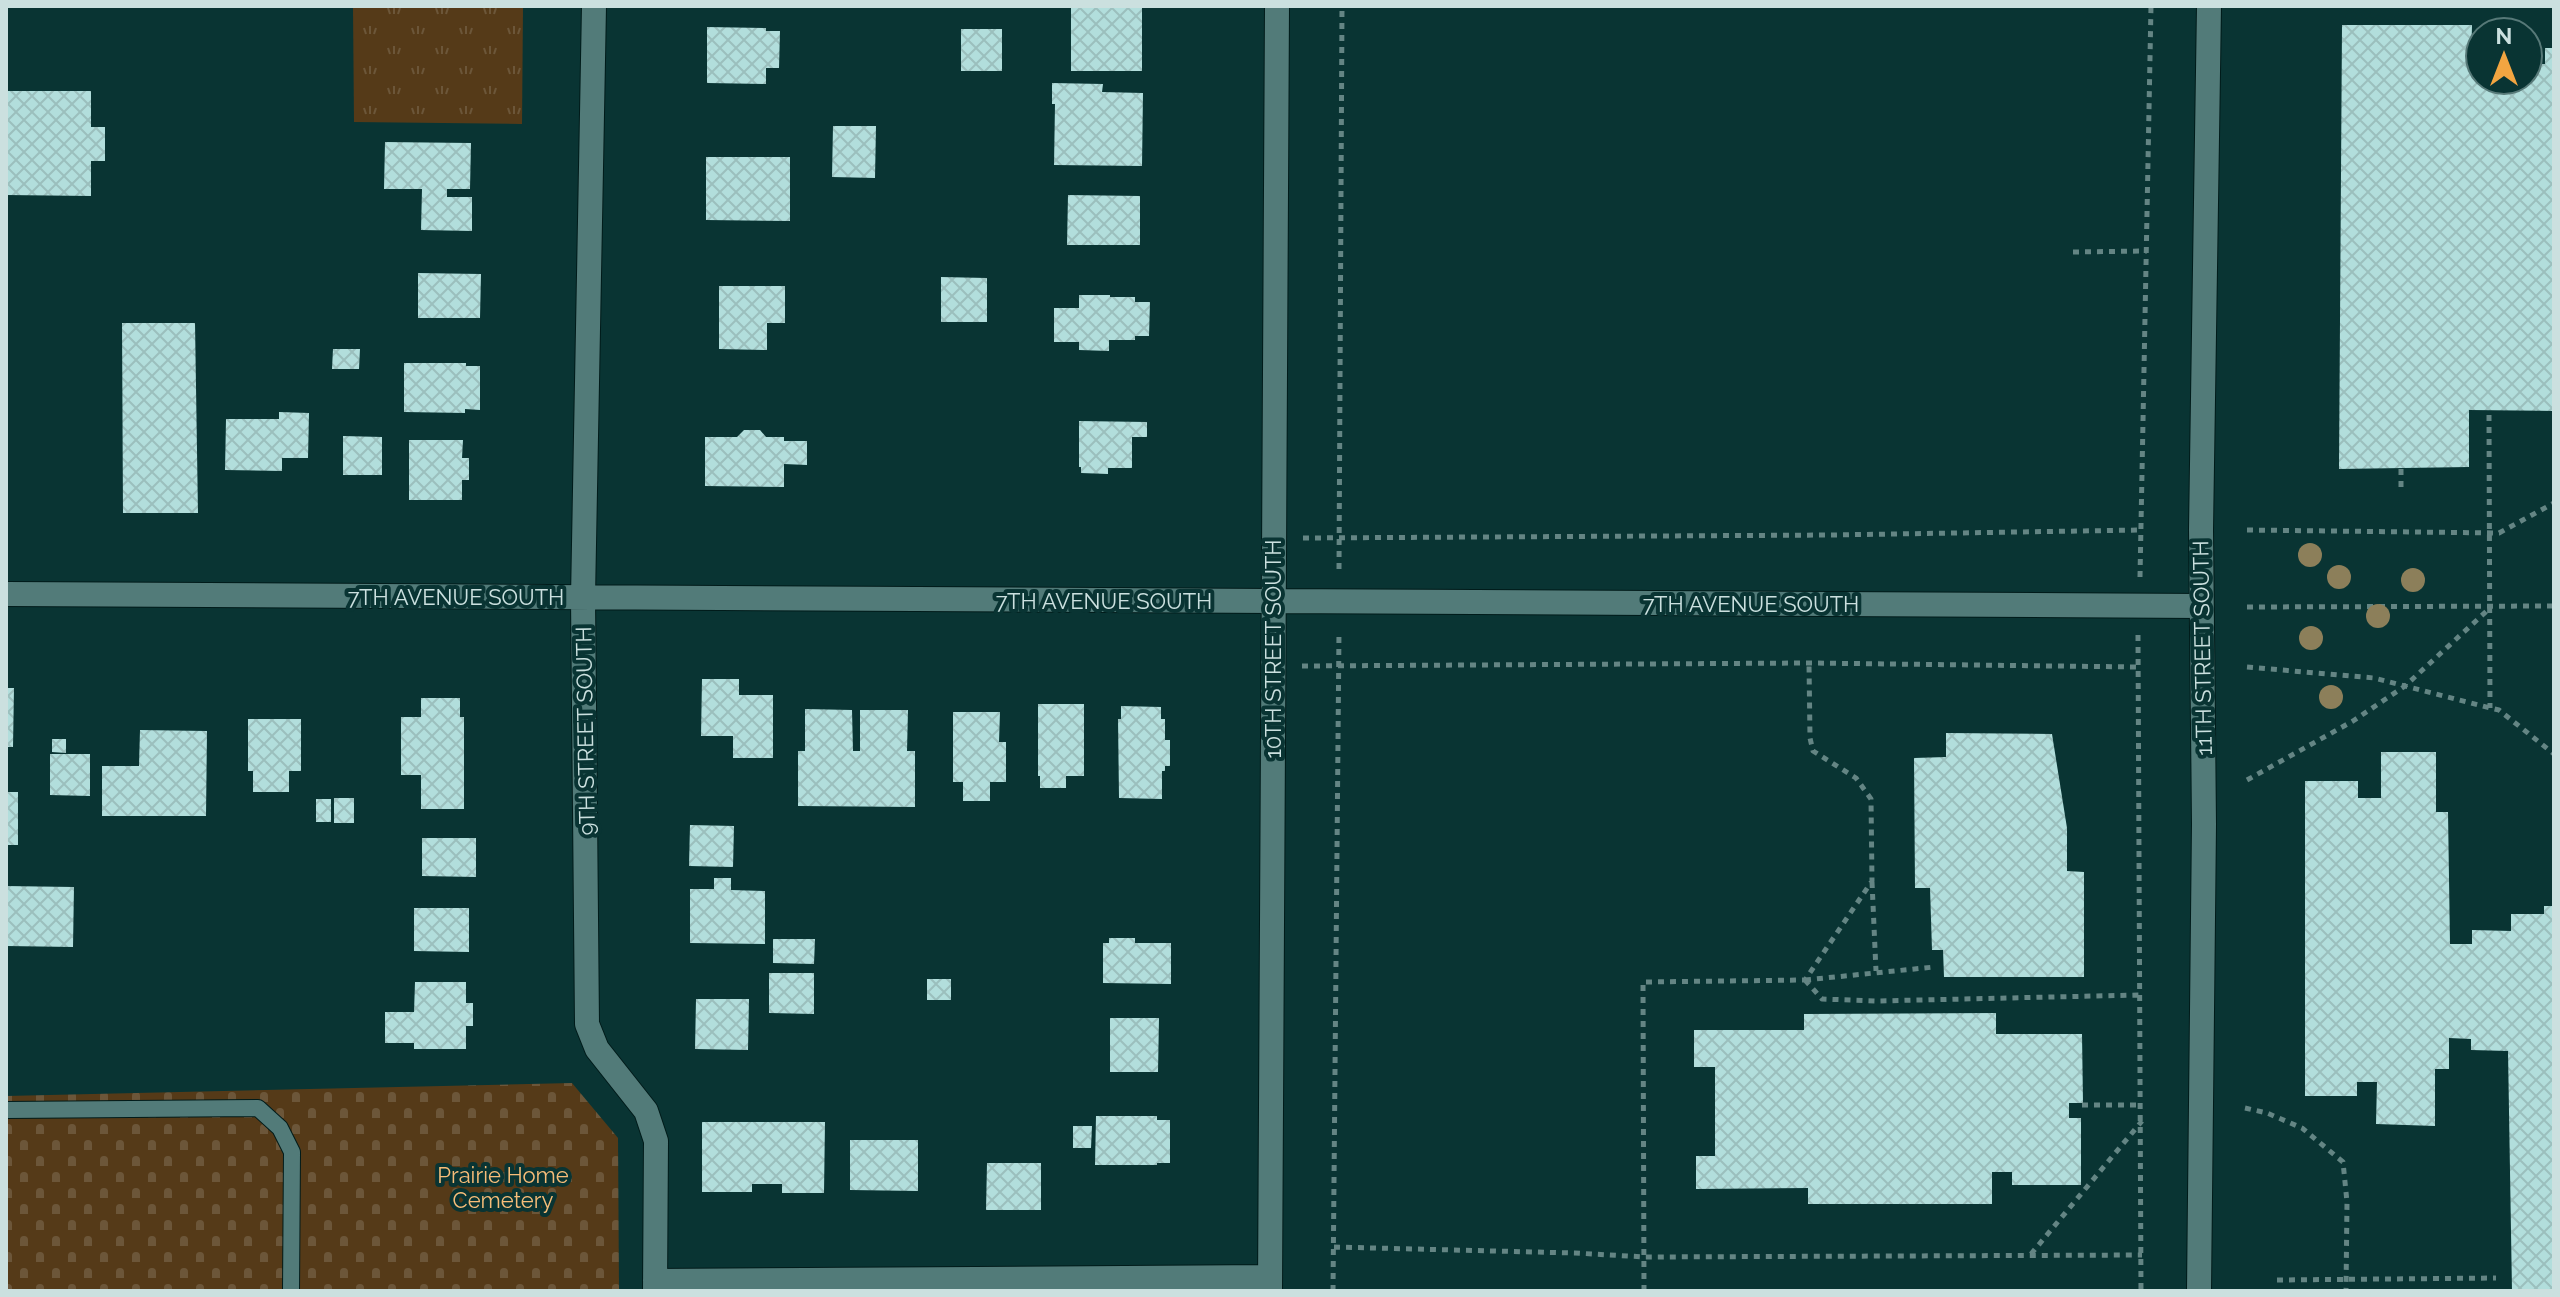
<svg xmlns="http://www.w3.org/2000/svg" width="2560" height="1297" viewBox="0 0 2560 1297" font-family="Raleway,sans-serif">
<defs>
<pattern id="grass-tufts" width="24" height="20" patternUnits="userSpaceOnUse" patternTransform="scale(2)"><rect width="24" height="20" fill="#553a18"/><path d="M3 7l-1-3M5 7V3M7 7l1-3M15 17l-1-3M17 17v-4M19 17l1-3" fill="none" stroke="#6c5639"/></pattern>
<pattern id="cemetery-stones" width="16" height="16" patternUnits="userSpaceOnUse" patternTransform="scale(2)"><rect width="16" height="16" fill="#553a18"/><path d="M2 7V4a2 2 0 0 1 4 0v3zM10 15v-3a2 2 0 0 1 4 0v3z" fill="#6c5639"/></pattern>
<pattern id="building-cross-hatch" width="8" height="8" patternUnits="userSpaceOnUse" patternTransform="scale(2)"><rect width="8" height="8" fill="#b2dedc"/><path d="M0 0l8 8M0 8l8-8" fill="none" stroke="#9bbfbd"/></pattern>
</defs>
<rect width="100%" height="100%" fill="#093433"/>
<path fill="url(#grass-tufts)" d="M353 6H523L522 124 354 122Z"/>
<path fill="url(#cemetery-stones)" d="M572 1083 618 1138 619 1291H6V1096Z"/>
<path fill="url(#building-cross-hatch)" d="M1071 8H1142V71H1071Z
M2342 25H2472L2471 64H2480V80H2528V64H2545V48H2554V411L2469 410V467L2339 469Z
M707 27 766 28V31H780L779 68H766V84L707 83Z
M961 29H1002V71H961Z
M1052 83 1103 84 1102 92 1143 93 1142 166 1054 165 1055 104H1052Z
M6 91H91V127H105V161H91V196L6 195Z
M833 126H876L875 178 832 177Z
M385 142 471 143 470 189H447V197H472V231L421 230 422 189H384Z
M706 157H790V221L706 220Z
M1068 195 1140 196V245H1067Z
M418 273 481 274 480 318H418Z
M941 277 987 278V322H941Z
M719 286H785V323H767V350L719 349Z
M1079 295H1110V297H1135V302H1150L1149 336H1135V340H1109V351L1079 350V342H1054V308H1079Z
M122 323H195L198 513H123Z
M333 349H360L359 369H332Z
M404 363H466V366H480V410L465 409V413L404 412Z
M279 412 309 413 308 458H282V471L225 470 226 419H279Z
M1079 421 1147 422V437H1132V468H1108V474L1081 473V467H1079Z
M744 430H760L766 437H784V441H807V465L784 464V487L705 486V437H737Z
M343 436 382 437V475H343Z
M409 440H463L462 458H469V480H462V500H409Z
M702 679H739V695H773V758H733V736H701Z
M6 688H14L13 747H6Z
M421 698H460V717H464V809H421V775H401V717H421Z
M1038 704H1084V776H1066V788H1040V776H1038Z
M1121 706 1161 707V719H1165V740H1170V766H1165V771H1162V799L1119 798 1118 719H1121Z
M805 709 852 710 853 751H860V710H908L907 751H915V807L798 806V751H805Z
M953 712H1000L999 742H1006V782H990V801H963V782H953Z
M248 719H301V771H289V792H253V771H248Z
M140 730 207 731 206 816H102V766H139Z
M1946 733 2052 734 2067 828V871L2084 872V977H1944L1943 950H1932L1930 888H1915L1914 758 1946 757Z
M52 739H66V753L52 752Z
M2381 752H2436V812H2448L2450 944H2472V930L2511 931V914H2544V906H2554V1291H2512L2508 1051 2471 1050V1039L2449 1038V1069H2435V1126L2376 1124 2377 1082H2357V1096H2305V781H2358V798H2381Z
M50 754H90V796L50 795Z
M6 792H18V845H6Z
M334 798H354V823H334Z
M316 799H331V822H316Z
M690 825 734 826 733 867 689 866Z
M422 838H476V877L422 876Z
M714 878H731V890L765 891V944L690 943V889H714Z
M6 886 74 887 73 947 6 946Z
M414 908H469V952L414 951Z
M1109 938H1135V943H1171V984L1103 983V943H1109Z
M773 939H815L814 964 773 963Z
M769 973H814V1014L769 1013Z
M927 979H951V1000H927Z
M415 982H466V1003H473V1026H466V1049H414V1043H385V1012H414Z
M696 999H749L748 1050 695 1049Z
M1996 1013V1034H2082L2083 1103H2069V1118H2081V1185H2012V1172H1992V1204H1808V1188L1696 1189V1156H1715V1067H1694V1030H1804V1014Z
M1110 1018H1159L1158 1072H1110Z
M1096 1116H1157V1120H1170V1163H1157V1165H1095Z
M702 1122H825L824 1193H782V1184H752V1192H702Z
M1073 1126H1092L1091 1148H1073Z
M850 1140H918V1191L850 1190Z
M987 1163H1041V1210H986Z"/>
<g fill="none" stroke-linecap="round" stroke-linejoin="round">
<defs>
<path id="lane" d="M6 1110 258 1108 280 1128 292 1152 291 1291"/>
<path id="street" d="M594 6 583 598 587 1024 597 1049 646 1111 656 1141 655 1291
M6 594 2201 606
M655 1281 1270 1277
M1270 1291 1277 6"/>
<path id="secondary" d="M2199 1291 2204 824 2201 530 2209 6"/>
</defs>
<use href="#lane" stroke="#001b1a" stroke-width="18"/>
<use href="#street" stroke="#001b1a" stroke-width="26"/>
<use href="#secondary" stroke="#001b1a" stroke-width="26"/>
<path stroke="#648584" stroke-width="5" stroke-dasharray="6 6" stroke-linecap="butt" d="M2073 252 2147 251
M2489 415 2490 708
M2401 487V468
M2247 530 2499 533 2554 503
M1303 538 1831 535 2142 530
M1339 569 1342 6
M2140 577 2151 6
M2247 607 2554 606
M2138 635 2141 1291
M1302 666 1809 663 2137 667
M2247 667 2374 678 2490 708 2499 710 2554 754
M2247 780 2353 721 2405 686 2490 608
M1872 882 1876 971
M1805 980 1822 999 1877 1001 2139 995
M1805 980 1934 967
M2082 1105H2142
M2245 1108 2267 1113 2302 1128 2343 1162 2347 1202 2346 1291
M1334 1247 1575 1253 1645 1257 2142 1255
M2031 1254 2142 1121
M2277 1280 2496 1278
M1333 1291 1339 631
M1644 1291 1643 982 1805 980 1872 881 1871 799 1856 778 1813 751 1810 738 1809 663"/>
<use href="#lane" stroke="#527b79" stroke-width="16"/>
<use href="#street" stroke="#527b79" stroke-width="24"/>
<use href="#secondary" stroke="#527b79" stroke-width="24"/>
</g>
<g fill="#8c7f5a">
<circle cx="2310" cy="555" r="12"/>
<circle cx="2339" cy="577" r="12"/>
<circle cx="2413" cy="580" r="12"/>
<circle cx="2378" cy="616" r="12"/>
<circle cx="2311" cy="638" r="12"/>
<circle cx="2331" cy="697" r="12"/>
</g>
<g text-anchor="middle" stroke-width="8" stroke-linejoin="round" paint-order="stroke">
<g font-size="22" fill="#cbe0df" stroke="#093433">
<text x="456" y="605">7TH AVENUE SOUTH</text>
<text x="1104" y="609">7TH AVENUE SOUTH</text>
<text x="1751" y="612">7TH AVENUE SOUTH</text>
<text transform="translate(2202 648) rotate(-91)" y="8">11TH STREET SOUTH</text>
<text transform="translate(1273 649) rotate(-90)" y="8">10TH STREET SOUTH</text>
<text transform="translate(585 731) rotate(-91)" y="8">9TH STREET SOUTH</text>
</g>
<g font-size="22" fill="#f7bd79" stroke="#093433">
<text x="503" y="1183">Prairie Home<tspan x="503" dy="25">Cemetery</tspan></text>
</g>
</g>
<rect width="2560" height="1297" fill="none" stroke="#cbe0df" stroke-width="16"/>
<g transform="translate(2504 56)"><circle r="38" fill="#093433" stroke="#577978" stroke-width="2"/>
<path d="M0-6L14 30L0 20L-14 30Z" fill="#f2a541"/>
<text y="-12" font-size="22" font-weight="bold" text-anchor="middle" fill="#cbe0df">N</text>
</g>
</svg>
